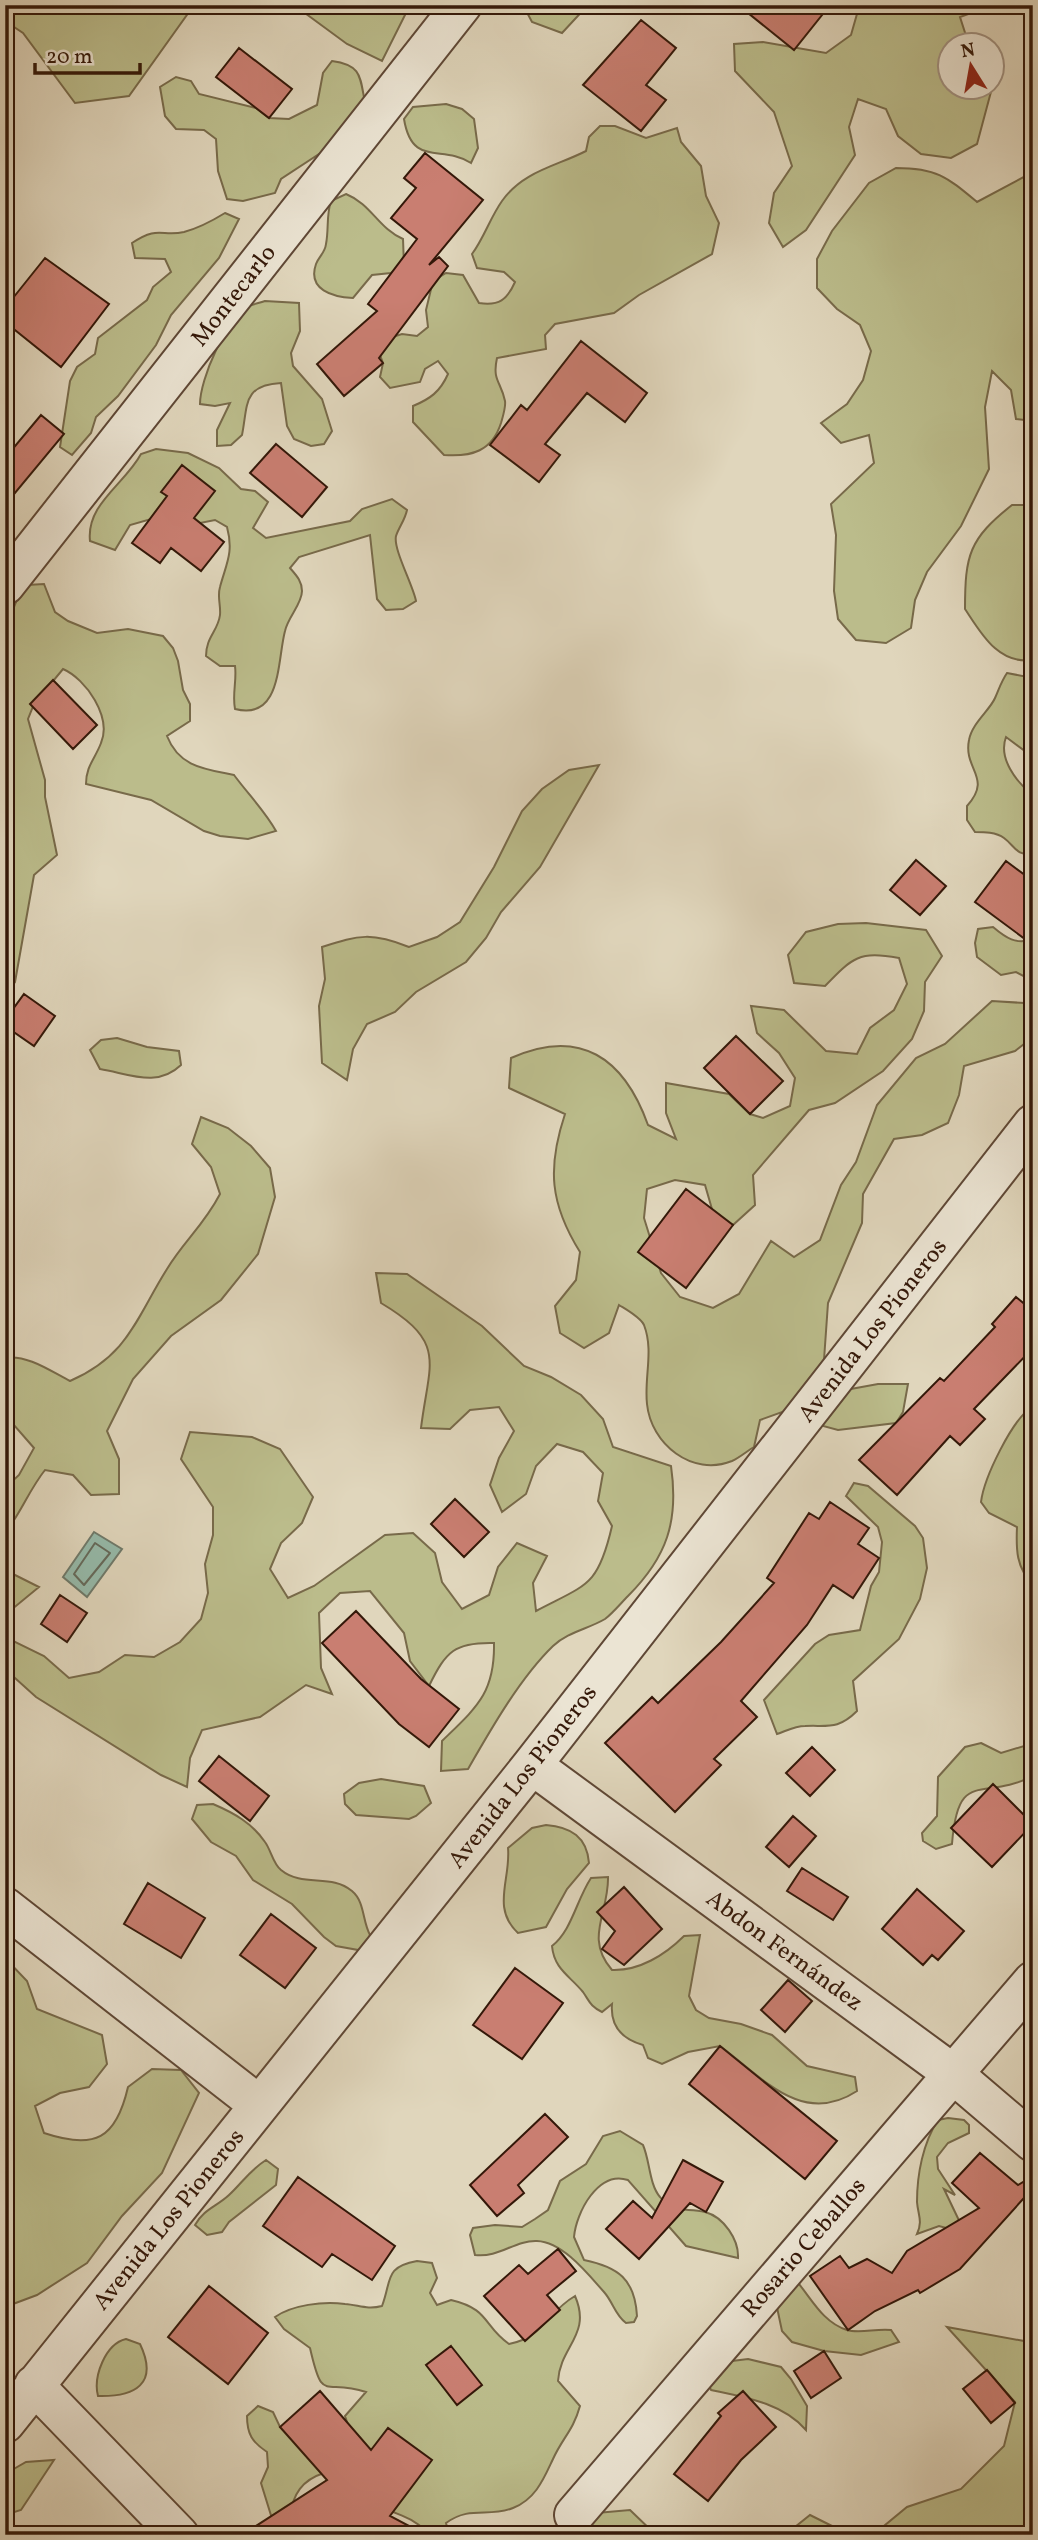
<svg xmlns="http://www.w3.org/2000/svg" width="1038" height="2540" viewBox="0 0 1038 2540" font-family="Vollkorn,serif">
<rect width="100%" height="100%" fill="#e0d6bc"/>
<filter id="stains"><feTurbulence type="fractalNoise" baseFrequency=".00286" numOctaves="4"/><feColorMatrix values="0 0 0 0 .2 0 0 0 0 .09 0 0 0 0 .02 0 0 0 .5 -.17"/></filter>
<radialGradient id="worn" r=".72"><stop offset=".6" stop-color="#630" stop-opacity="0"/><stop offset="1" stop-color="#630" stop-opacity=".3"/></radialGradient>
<path fill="#bbbc8b" stroke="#786a4a" stroke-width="2" d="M5 5H194L129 96 75 103 23 33 5 21Z
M294 5H410L382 61 347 44Z
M523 5H588L562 33 532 22Z
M862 5H993L960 17 969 45 950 46V88H992L977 144 951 158 921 154 898 136 886 109 858 99 849 127 855 155 806 230 783 247 769 223 774 193 792 166 774 112 735 71 734 44 763 42 826 53 851 35 859 7Z
M332 61C362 65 360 77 365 103L322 152 281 179 275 193 243 201 227 199 218 171 216 139 204 130 176 129 165 116 160 87 176 77 191 81 199 94 256 108 269 118 289 119 317 105 323 73Z
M446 104 462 109 474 119 478 148 471 163C442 144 412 168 404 119L413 107Z
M600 126H615L646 138 677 128 681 142 701 166 706 196 719 223 712 254 639 295 614 313 555 324 545 335 546 349 497 358C492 381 501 381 505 401 506 407 503 416 501 423 492 451 472 457 444 455L413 422V406C430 399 440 392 448 374L438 361 425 369 420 382 390 388 380 377 383 363 380 355 386 339 402 334 417 336 428 327 426 310 433 281 446 273 463 275 479 303C499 306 507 300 515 282L504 272 477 268 472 254C484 238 490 218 502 201 523 171 557 166 586 151L589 137Z
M896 168C937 168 947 177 977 202L1033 172V421L1016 419 1011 390 992 371 985 407 989 469 961 526 927 572 915 600 911 628 886 643 856 640 838 619 834 591 836 535 831 504 874 463 869 435 841 443 821 423 847 404 863 380 871 351 860 325 837 309 817 288V259L832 231 869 183Z
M346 194C371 204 379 229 403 239L404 266 391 273 372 275 353 298C333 297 307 290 316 264 319 256 325 253 326 244 329 229 326 216 331 201Z
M225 213 239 219 219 258 171 315 156 345 118 396 96 417 91 433 72 455 60 447 70 381 77 367 95 354 98 338 147 300 153 287 171 272 165 259 135 258 132 243C159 225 161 237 184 232 199 228 212 221 225 213Z
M265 301 299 303 300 331 291 353 293 366 322 399 332 431 324 444 311 446 294 439 287 426 281 383C242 385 248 406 242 435L231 445 217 446V430L230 403 215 406 200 404C200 379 226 319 249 306 253 304 260 303 265 301Z
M156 449 188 453 219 468 241 489 255 491 268 502 253 528 266 538 350 521 362 509 392 499 407 510C405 520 399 527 396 536 393 549 413 585 416 601L403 609 386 610 377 599 370 535 299 557 290 568C296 575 302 581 302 591 302 604 288 617 285 631 277 661 282 721 235 709 232 694 237 681 235 666H220L206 656C206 637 218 631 220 615 221 605 217 597 220 587 226 564 234 553 227 527L215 520 185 526 158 517 130 525 115 550 90 541C86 504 125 484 141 454Z
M1012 505H1033V660C998 665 981 633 965 609 965 555 969 539 1012 505Z
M44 584 55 612 68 621 97 633 128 629 163 636 173 648 178 661 183 690 190 704V721L167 736C179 767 205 769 234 775 248 794 265 811 276 831L248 839 220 836 204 831 151 800 86 784C86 766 95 759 101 743 112 717 86 679 63 669L34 704 28 719 45 780V797L57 855 34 875 15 982 5 996V629L18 597 27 585Z
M1007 673 1033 678V757L1006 737C998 758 1016 782 1033 795V854C1016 856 1015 846 1004 838 996 832 984 832 975 832L967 820V806C993 777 963 770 969 740 972 723 990 710 995 698 999 689 1001 682 1007 673Z
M599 765 540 867 501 912 486 938 466 962 416 992 395 1012 367 1024 353 1049 347 1080 322 1063 319 1006 325 979 322 947C360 935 371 932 409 947L437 937 460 922 494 867 522 811 542 789 569 770Z
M866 923 926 930 942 956 925 982 924 1011 912 1039 883 1071 835 1103 809 1110 753 1175 755 1205 733 1225 714 1216 705 1185 675 1180 647 1189 644 1218 661 1273 680 1297 713 1308 739 1294 771 1241 794 1257 820 1240 841 1185 856 1162 877 1105 916 1058 945 1044 992 1001 1024 1003 1033 1021V1037L1015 1051 964 1066 959 1095 948 1123 922 1135 894 1139 863 1194 862 1223 828 1303 824 1360 788 1410 760 1420 754 1447C747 1451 739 1458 732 1461 692 1477 651 1444 647 1404 644 1377 654 1351 644 1325 640 1317 627 1310 619 1305L609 1333 584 1348 560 1333 555 1306 576 1280 580 1252C550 1204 547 1168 565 1114L509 1088 511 1058C580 1027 624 1058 648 1125L676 1139 666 1113V1083L729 1094 750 1114 763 1118 790 1106 795 1078 779 1053 757 1033 751 1006 784 1010 826 1051 857 1054 870 1028 894 1010 907 984 899 958C859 951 853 957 825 986L794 983 788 955 806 932 838 924Z
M993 927C1006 938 1016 945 1033 939V981L1016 972 1001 975 977 957 975 943 978 929Z
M117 1038 147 1047 179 1051 181 1065C157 1088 130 1074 100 1069L90 1050 101 1040Z
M201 1117 228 1128 251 1146 270 1168 275 1197 258 1254 221 1300 171 1336 133 1379 107 1431 119 1459V1494L91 1495 73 1475 45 1470C29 1490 21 1513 5 1533V1488L19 1475 34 1448 14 1425 5 1427V1358C27 1354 52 1372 70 1381 129 1355 136 1318 167 1269 184 1241 204 1225 220 1194L211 1167 192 1144Z
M376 1273 407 1274 482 1326 524 1366 551 1377 581 1395 603 1419 613 1447 671 1466C679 1521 667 1557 628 1596 621 1603 613 1613 605 1619 588 1629 568 1632 553 1646 520 1678 491 1729 468 1769L441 1771 442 1741C477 1707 495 1693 494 1643 455 1642 446 1651 429 1686L410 1661 404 1633 370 1591 340 1593 319 1613 321 1668 332 1694 306 1685 260 1717 202 1730 190 1758 187 1787 161 1775 36 1697 5 1669V1633L15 1642 44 1656 69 1678 99 1672 125 1655 154 1657 180 1642 201 1619 208 1593 205 1564 213 1535V1507L181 1459 190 1432 252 1437 280 1449 313 1497 302 1523 281 1543 270 1569 288 1598 314 1586 385 1535 413 1533 435 1553 442 1582 462 1609 489 1595 498 1567 517 1543 547 1556 533 1583 536 1611C587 1584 598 1587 612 1526L598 1501 603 1473 583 1452 557 1444 536 1466 526 1494 502 1512 490 1485 499 1458 514 1431 499 1407 470 1410 450 1429 421 1428C429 1362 448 1343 381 1303Z
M878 1384H908L903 1412 896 1423 838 1430 823 1426 818 1412 840 1391Z
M1033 1406V1584C1016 1568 1016 1549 1017 1527L989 1513 981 1502C984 1478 1012 1419 1033 1406Z
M854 1483 868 1486 915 1526 923 1538 927 1568 920 1599 899 1639 853 1681 857 1711C838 1730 828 1725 805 1726 795 1726 786 1731 777 1734L764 1700 815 1644 829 1635 860 1630 871 1586 879 1572 882 1542 878 1527 846 1496Z
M11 1573 39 1587 5 1615V1574Z
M981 1743 1001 1753 1024 1746 1033 1753V1776C982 1802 958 1767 952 1844L936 1849 923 1841 922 1833 937 1816 938 1777 965 1747Z
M381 1779 424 1786 431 1803 416 1816 409 1819 356 1815 345 1804 344 1794 359 1783Z
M213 1804C234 1813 252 1823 265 1842 271 1850 273 1864 281 1870 303 1888 331 1873 352 1891 365 1902 362 1920 370 1935L364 1951 336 1946 324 1937 292 1904 253 1880 236 1856 211 1842 192 1819 197 1805Z
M546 1825C571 1827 587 1837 589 1863L567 1889 546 1927 518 1933C491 1908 511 1879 508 1848L532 1828Z
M608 1877C609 1913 584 1938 612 1970 639 1971 665 1955 684 1936L700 1935 689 1996 696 2010 709 2018 741 2024 772 2035 807 2066 855 2077 857 2091C802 2127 762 2077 720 2046L688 2052 662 2064 648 2058 643 2045C622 2039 610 2027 612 2004L602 2012C590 2006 590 2002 583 1992 570 1976 554 1969 552 1946 572 1930 576 1901 591 1878Z
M5 1958 27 1981 37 2009 102 2035 107 2064 89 2087 60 2093 35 2106 44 2133C95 2150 116 2139 128 2087L152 2069 181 2070 199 2093 162 2173 122 2216 87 2263 37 2295 5 2307Z
M948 2118 964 2120 969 2125V2133L948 2143 937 2157 938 2169 955 2195 944 2189 965 2233 939 2226 917 2234C923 2221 918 2215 917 2202 917 2174 923 2143 938 2120Z
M620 2131 643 2145C650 2161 649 2184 660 2197 674 2215 687 2207 705 2212 724 2217 739 2240 738 2258L686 2246 628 2180C598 2170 576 2213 574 2237L584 2260C618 2267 635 2279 637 2316L634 2322 626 2323C615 2315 613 2302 604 2292 588 2274 563 2242 537 2241 515 2240 499 2258 475 2255L470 2235 473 2228 495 2225 522 2227 535 2219 548 2210 560 2181 586 2164 603 2136Z
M266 2160 278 2169 276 2185 229 2222 222 2232 207 2235 195 2225C204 2209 216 2207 229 2195 242 2183 250 2170 266 2160Z
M417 2261 432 2263 437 2278 430 2293 437 2305 451 2300C490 2309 483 2326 509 2344 543 2338 547 2312 575 2296 592 2335 560 2346 558 2381L580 2406C573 2431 563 2437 553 2459 544 2478 536 2499 513 2508 488 2518 471 2505 446 2523L449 2535H426V2531C410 2516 400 2516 382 2507 362 2497 343 2485 324 2473 302 2480 293 2494 290 2516L274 2525 261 2483 268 2467 267 2452C252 2442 247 2434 247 2416L258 2406 273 2412 280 2427 298 2443 347 2422 345 2416 366 2392C323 2378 323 2405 310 2348L284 2329 275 2317C292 2305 323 2301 345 2304 359 2305 367 2310 382 2306 392 2280 384 2267 417 2261Z
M793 2277C810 2295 821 2322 847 2330 860 2334 877 2328 891 2330L899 2342 861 2355 824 2351 792 2342 782 2331 775 2298Z
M947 2327 1024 2341 1033 2351V2535H873L907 2507 961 2489 1004 2446 1015 2402Z
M126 2339 140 2344C159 2384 135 2397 98 2396 93 2377 105 2344 126 2339Z
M748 2359 781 2367 791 2379 807 2406 806 2430C783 2403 744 2397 711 2390L705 2377 716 2363Z
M54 2460 21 2510 5 2515V2474L26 2462Z
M630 2510 656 2535H557L574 2515Z
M810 2515 850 2535H785Z"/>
<path fill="#95baaa" stroke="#6e796a" stroke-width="2" d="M94 1532 122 1549 87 1597 63 1577Z"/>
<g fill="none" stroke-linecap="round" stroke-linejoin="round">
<path stroke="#64695a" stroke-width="2" d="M95 1543 110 1553 84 1585 74 1574Z"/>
</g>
<path fill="#c97e71" stroke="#341809" stroke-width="2" d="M738 5H830L794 50Z
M641 20 676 48 646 85 666 100 641 131 583 85Z
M239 48 292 89 269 118 216 77Z
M425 153 483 200 429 265 439 257 448 266 379 358 383 363 344 396 317 364 377 311 368 304 417 239 391 218 416 188 404 178Z
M45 258 109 304 61 367 5 322V308Z
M581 341 647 393 625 422 587 393 545 444 560 455 539 482 490 445 521 405 527 410Z
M41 415 64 434 5 505V458Z
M276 444 327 487 302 517 250 473Z
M182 465 215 491 194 518 224 542 201 571 171 548 160 563 132 543 167 496 161 492Z
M53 680 97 725 73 749 30 704Z
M916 860 946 886 920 915 890 890Z
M1006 861 1033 881V945L975 902Z
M24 994 55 1016 34 1046 5 1026V1020Z
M736 1036 783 1081 750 1114 704 1068Z
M686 1189 733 1225 686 1288 638 1252Z
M1016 1297 1033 1311V1348L974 1409 985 1419 960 1445 950 1436 897 1495 859 1460 940 1378 944 1381 995 1327 992 1324Z
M455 1499 489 1532 464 1557 431 1524Z
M830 1502 869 1528 858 1544 879 1558 853 1598 833 1585 807 1625 741 1701 757 1717 714 1759 721 1765 675 1812 605 1743 652 1697 658 1703 721 1642 774 1583 767 1578 809 1513 819 1519Z
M60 1595 87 1613 67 1642 41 1624Z
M356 1611 421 1679 459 1709 429 1747 399 1724 322 1643Z
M812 1747 835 1770 810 1796 786 1773Z
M219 1756 269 1796 250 1821 199 1781Z
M993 1784 1033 1824 992 1867 951 1828Z
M793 1816 816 1836 789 1867 766 1847Z
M802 1868 848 1897 833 1920 787 1891Z
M148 1883 205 1918 181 1958 124 1924Z
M624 1887 662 1929 624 1965 602 1949 615 1931 597 1912Z
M917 1889 964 1931 938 1960 932 1955 923 1965 882 1929Z
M271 1914 316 1948 285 1988 240 1955Z
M515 1968 563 2003 522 2059 473 2025Z
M788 1980 812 2001 785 2032 761 2010Z
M720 2046 837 2141 805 2179 689 2084Z
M545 2114 568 2137 518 2185 524 2193 497 2216 470 2185Z
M980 2153 1018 2185 1033 2176V2188L960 2269 920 2293 918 2290 875 2311 848 2330 810 2276 840 2256 849 2268 867 2259 892 2273 907 2251 979 2208 952 2183Z
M683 2160 723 2182 706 2212 690 2203 639 2259 606 2229 633 2201 652 2218Z
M298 2177 395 2246 372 2280 332 2254 322 2267 263 2226Z
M558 2249 576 2271 547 2295 560 2310 525 2341 484 2296 519 2265 528 2274Z
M209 2286 268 2333 228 2384 168 2337Z
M451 2346 482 2385 457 2405 426 2365Z
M824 2351 841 2378 811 2398 794 2371Z
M987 2370 1015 2403 991 2423 963 2389Z
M320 2391 371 2450 388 2428 432 2460 390 2516 426 2535H242L327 2480 280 2427Z
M743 2391 776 2427 741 2460 708 2501 674 2474 721 2416 718 2413Z"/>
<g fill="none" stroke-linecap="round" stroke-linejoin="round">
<defs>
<path id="minor" d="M5 585 462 5
M532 1765 952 2073 1033 2142
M5 1907 259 2105
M34 2385 179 2535
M5 2423 532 1765 1033 1124
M574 2515 1033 1981"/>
</defs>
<use href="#minor" stroke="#5f4836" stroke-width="42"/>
<use href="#minor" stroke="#ebe4d3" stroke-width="38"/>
</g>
<g text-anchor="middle" stroke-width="5" stroke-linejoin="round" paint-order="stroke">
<g font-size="24" fill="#341809" stroke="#ebe4d3">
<text transform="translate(233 295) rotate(-52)" y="8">Montecarlo</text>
<text transform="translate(872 1330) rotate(-52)" y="8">Avenida Los Pioneros</text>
<text transform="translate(522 1776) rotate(-52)" y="8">Avenida Los Pioneros</text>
<text transform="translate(785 1950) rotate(36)" y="8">Abdon Fernández</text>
<text transform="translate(168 2219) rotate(-51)" y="8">Avenida Los Pioneros</text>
<text transform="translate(803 2247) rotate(-49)" y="8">Rosario Ceballos</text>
</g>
</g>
<rect width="1038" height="2540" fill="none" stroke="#e0d6bc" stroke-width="28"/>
<rect x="7" y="7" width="1024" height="2526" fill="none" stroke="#341809" stroke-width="3.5"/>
<rect x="14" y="14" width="1010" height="2512" fill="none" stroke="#341809" stroke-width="2"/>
<g transform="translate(971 66) rotate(349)"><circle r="33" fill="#ebe4d3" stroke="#a29282" stroke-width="2"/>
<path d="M0-5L12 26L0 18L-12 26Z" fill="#8f2418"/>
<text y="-10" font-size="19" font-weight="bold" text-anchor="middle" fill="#341809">N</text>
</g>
<path d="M35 63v10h105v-10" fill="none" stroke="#341809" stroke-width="3.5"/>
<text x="46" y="63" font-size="21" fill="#341809" stroke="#ebe4d3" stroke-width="5" paint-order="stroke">20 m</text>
<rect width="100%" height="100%" filter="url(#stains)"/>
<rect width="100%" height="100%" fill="url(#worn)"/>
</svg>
